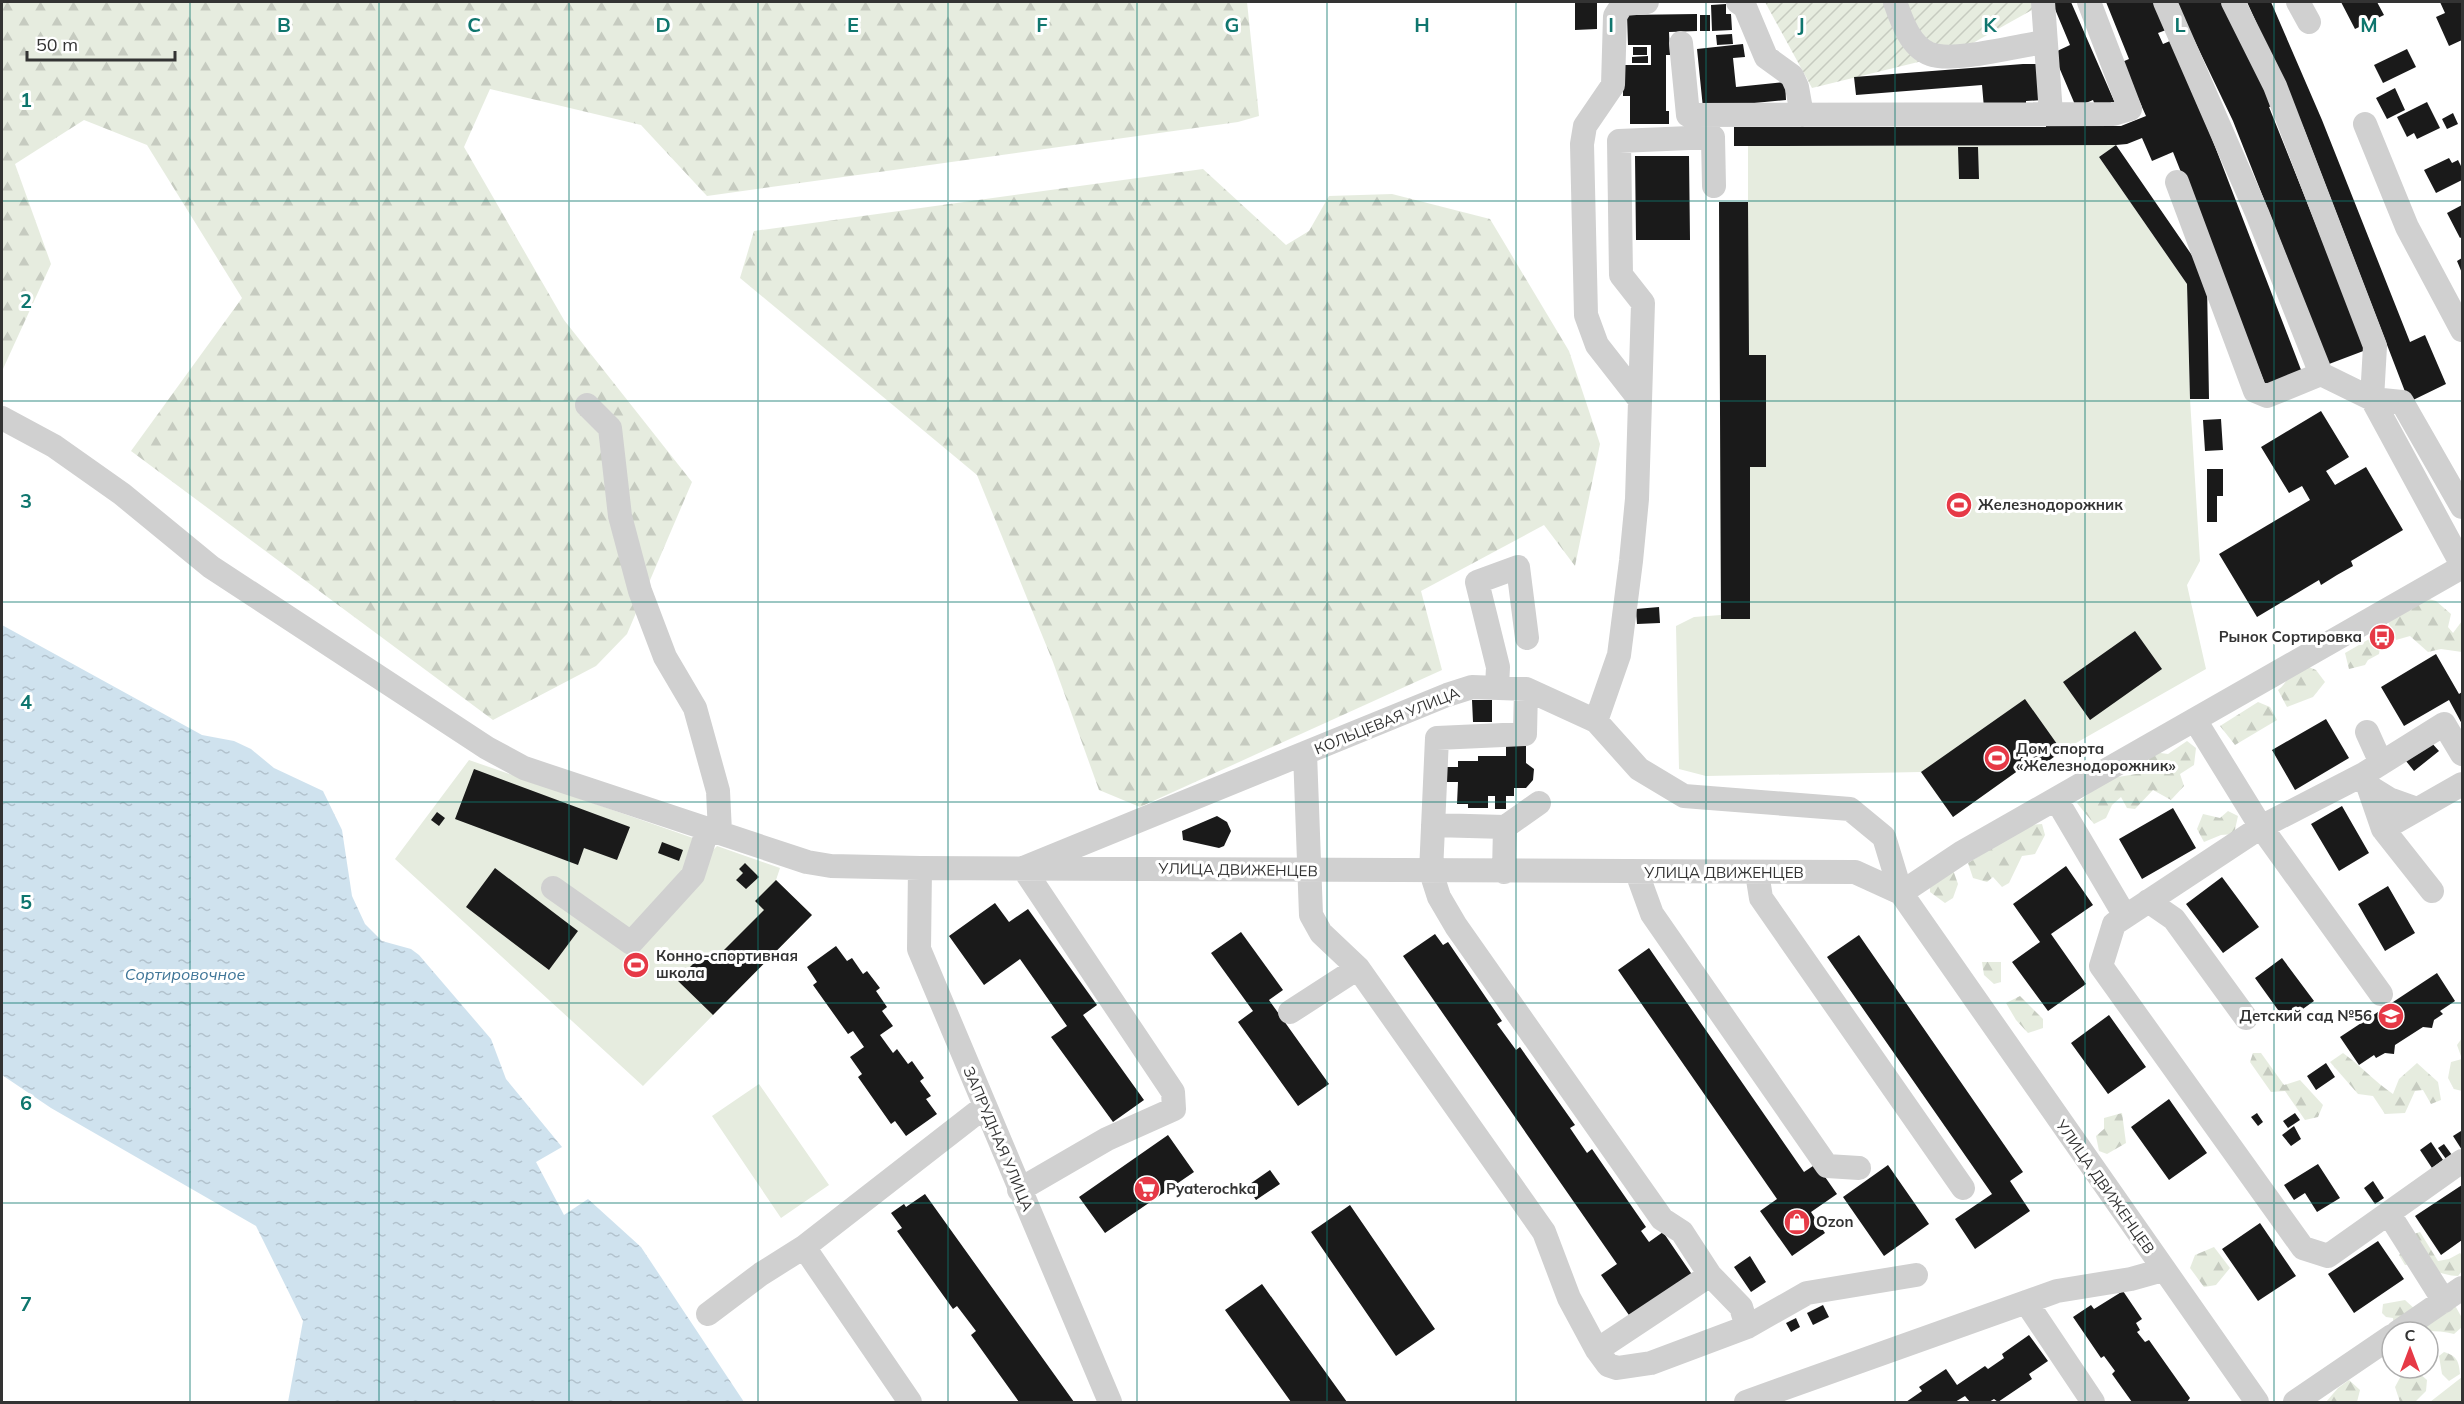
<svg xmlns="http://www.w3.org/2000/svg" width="2464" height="1404" viewBox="0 0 2464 1404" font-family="Mulish,sans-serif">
<defs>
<pattern id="forest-firs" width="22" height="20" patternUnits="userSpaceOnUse" patternTransform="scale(1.5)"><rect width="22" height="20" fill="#e6ecdf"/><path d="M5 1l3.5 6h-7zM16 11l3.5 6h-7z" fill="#c6cbc0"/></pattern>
<pattern id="garden-furrows" width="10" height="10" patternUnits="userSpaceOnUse" patternTransform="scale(1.5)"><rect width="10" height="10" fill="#e6ecdf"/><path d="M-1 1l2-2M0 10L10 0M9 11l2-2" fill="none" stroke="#c6cbc0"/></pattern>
<pattern id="water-ripples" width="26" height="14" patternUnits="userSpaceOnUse" patternTransform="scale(1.5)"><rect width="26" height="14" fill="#cfe2ee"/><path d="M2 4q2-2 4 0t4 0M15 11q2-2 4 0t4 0" fill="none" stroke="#b2c2cd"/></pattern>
</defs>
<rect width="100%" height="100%" fill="#fff"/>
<path fill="url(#forest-firs)" d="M2 2H1247L1259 116 1238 122 707 196 641 125 490 89 464 147 564 320 692 482 627 634 596 666 493 720 131 451 242 298 147 145 84 120 15 164 51 264 2 371Z
M1203 169 1286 245 1309 231 1329 196 1392 194 1490 219 1569 351 1600 444 1575 566 1544 525 1421 591 1442 670 1140 807 1099 790 1053 662 977 475 740 278 754 231Z
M2421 597 2436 601 2451 614 2448 627 2453 633 2462 621V652L2441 649 2428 652 2410 636 2396 640 2384 613Z
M2371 638 2380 648 2379 654 2368 660 2365 665 2349 669 2345 653Z
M2299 663 2316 670 2325 682 2313 697 2287 707 2278 690C2288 683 2289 672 2299 663Z
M2258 702 2270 707 2277 720 2235 745 2220 726Z
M2187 741 2196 748 2194 765 2180 774 2184 786 2171 800 2153 790 2135 809 2127 808 2121 797 2112 805 2106 818 2094 824 2077 803 2106 779 2142 773 2153 752 2168 754Z
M2228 811 2238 816 2234 834 2221 835 2204 842 2197 829 2203 814 2220 818Z
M2042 824 2045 835 2035 854 2022 856 2009 883 2002 887 1993 877 1987 882 1973 878 1968 863 2028 825Z
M1953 870 1958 884 1953 898 1945 903 1930 892V875Z
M1982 962H2001V982L1994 984 1984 975Z
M2020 996 2043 1019V1028L2028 1033 2016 1020 2006 1003Z
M2462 1038V1091L2454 1089 2448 1078 2451 1062 2462 1059 2457 1045Z
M2253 1053H2261L2284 1085 2300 1080 2323 1105 2318 1117 2305 1120 2285 1091 2271 1092 2250 1062Z
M2343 1053C2361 1066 2374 1081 2393 1094L2399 1079 2417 1063 2438 1082 2441 1100 2431 1104 2423 1090 2415 1091 2405 1113 2385 1114 2373 1096 2358 1094 2330 1062Z
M2122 1113 2126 1143 2107 1154 2099 1151 2096 1136 2104 1129V1118Z
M2420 1232 2438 1261 2449 1259 2460 1253 2462 1255V1271L2458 1276C2439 1276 2425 1263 2405 1265L2399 1255 2405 1250 2407 1236Z
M2214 1247 2230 1268 2216 1285 2204 1287 2190 1268 2195 1255Z
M2447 1291 2462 1318V1327L2454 1334C2434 1329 2415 1332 2394 1332L2393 1318 2386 1317 2382 1313 2383 1304 2405 1300 2417 1311Z
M2444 1352C2457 1356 2459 1361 2460 1374L2449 1381 2442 1374 2439 1356Z
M2403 1372H2418L2427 1380 2426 1391 2415 1402H2400L2395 1387Z
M2349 1380 2360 1390 2357 1402H2326L2338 1388Z"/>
<path fill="url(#garden-furrows)" d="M1765 2H2035L2032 10 1955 53 1812 88Z"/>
<path fill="#e6ecdf" d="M2116 145 2099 157 2187 284 2190 399 2200 561 2187 585 2206 669 2062 751 2032 773 2026 765 1953 817 1921 772 1706 776 1679 769 1676 626 1694 617 1721 615 1719 202H1748V146Z
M469 760 693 838 706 857 717 846 780 868 776 880 812 915 643 1086 395 859Z
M759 1084 829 1185 781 1218 712 1116Z
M2462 1377V1402H2430Z"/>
<path fill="url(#water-ripples)" d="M2 625 202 735 234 741 251 749 274 768 323 791 342 830 352 896 365 924 382 941 411 949 419 955 491 1039 506 1079 562 1147 536 1162 564 1215 588 1199 641 1247 744 1402H288L303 1321 256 1226 51 1108 2 1075Z"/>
<path fill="#1a1a1a" d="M1575 2H1597V29L1575 30Z
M2052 2H2071L2115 103 2097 110 2093 100 2076 107 2053 53 2070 45Z
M2106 2H2154L2166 30 2158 33 2163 44 2170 41 2211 136 2303 375 2267 389 2173 152 2152 161 2142 138 2127 144 2116 145 2200 267 2207 284 2209 399H2190L2187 284 2099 157 2116 145 1734 146V127H2046V122H2058V126H2121L2146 116 2122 62 2129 59Z
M2176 2H2222L2272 106 2269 107 2366 350 2329 364 2233 121Z
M2247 2H2271L2322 120 2410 342 2425 335 2446 384 2409 402 2304 129Z
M2341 2H2377L2384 15 2355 29Z
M2440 2H2462V40L2449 46 2436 17 2445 13Z
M1726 4V14H1731L1732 30 1712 31 1711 5Z
M1697 14V31L1669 32 1670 55H1666V111H1669V124H1630V96H1623V65H1651V45H1628L1627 15Z
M1700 15H1710V31H1700Z
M1732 34 1733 44 1717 45 1716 35Z
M1743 44 1745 57 1733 58 1736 87 1785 82 1786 100 1703 108 1697 49Z
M1633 47H1647V55H1633Z
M2407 49 2416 67 2383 83 2374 65Z
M1648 56V63H1632V57Z
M2023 64H2039L2042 100 2026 101V104L1984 108 1982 85 1856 95 1854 77Z
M2395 88 2405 110 2387 119 2376 98Z
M2427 102 2440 128 2417 139 2414 133 2407 137 2397 117Z
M2453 113 2458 124 2447 129 2442 119Z
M1958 147H1978L1979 179H1959Z
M1635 156H1689L1690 240H1636Z
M2449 158 2452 163 2458 160 2462 168V180L2436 193 2424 170Z
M1719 202H1748L1749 355H1766V467H1750V619H1721Z
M2462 205V237L2460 238 2447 213Z
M2462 258V273L2457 261Z
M2321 411 2349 457 2326 471 2335 485 2366 467 2403 530 2351 561 2353 566 2337 575 2321 585 2319 580 2257 617 2219 554 2310 500 2302 486 2289 493 2261 447Z
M2221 419 2223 450 2205 451 2203 420Z
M2207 469H2223V496H2217V522H2207Z
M1659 607 1660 623 1637 624 1636 609Z
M2135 631 2162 669 2090 720 2063 682Z
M2436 654 2459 694 2462 692V724L2449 700 2404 726 2381 687Z
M2025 699 2062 751 2032 773 2026 765 1953 817 1921 772Z
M1472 700H1492V722H1473Z
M2326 719 2349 758 2295 790 2272 750Z
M2430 741 2439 751 2414 771 2406 761Z
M1506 743H1526V763L1534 769 1533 780 1526 788H1514V796H1506V809H1495V796H1488V808H1468V804H1457L1458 782H1444V767H1458V761H1478V756H1506Z
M474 769 630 827 617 860 584 848 578 865 455 819Z
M2342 806 2369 853 2339 871 2311 824Z
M2173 808 2196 848 2142 879 2119 839Z
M437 812 445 818 439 826 431 820Z
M1217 816 1227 822 1231 831 1224 846 1219 848 1183 840 1182 831Z
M662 842 683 850 679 861 658 853Z
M745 863 759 877 746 889 736 880 743 873 739 869Z
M2066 866 2093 905 2051 934 2086 984 2048 1011 2012 962 2040 942 2013 904Z
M495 868 578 931 549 970 466 907Z
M2222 877 2259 927 2223 953 2186 904Z
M776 880 812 915 713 1015 677 980 702 955 711 963 764 910 755 901Z
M2388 886 2415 933 2385 951 2358 904Z
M995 903 1009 922 1028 909 1097 1005 1083 1015 1144 1100 1113 1122 1051 1037 1067 1026 1020 959 984 985 949 936Z
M1241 932 1283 990 1269 1000 1329 1084 1298 1106 1238 1022 1253 1011 1211 953Z
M1435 934 1443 945 1448 942 1502 1021 1497 1024 1516 1050 1520 1047 1575 1125 1570 1128 1587 1153 1592 1149 1646 1227 1641 1231 1649 1242 1663 1232 1693 1276 1631 1318 1601 1275 1617 1264 1403 956Z
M1859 935 2023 1172 2010 1181 2030 1211 1975 1249 1955 1219 1992 1194 1827 957Z
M836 946 847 961 852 958 863 974 867 971 880 988 876 991 887 1007 882 1011 893 1026 880 1035 893 1053 897 1049 908 1064 912 1061 924 1078 920 1081 931 1096 926 1099 937 1114 906 1136 895 1121 891 1124 858 1077 862 1074 850 1057 864 1047 853 1031 848 1034 813 985 817 982 807 967Z
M1649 948 1804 1172 1816 1164 1837 1194 1811 1212 1825 1233 1792 1256 1760 1211 1777 1199 1618 970Z
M2282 958 2314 1001 2286 1021 2255 978Z
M2437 973 2455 1001 2440 1011 2443 1014 2434 1020 2432 1028 2423 1027 2395 1045 2394 1054 2385 1053 2376 1058 2374 1055 2359 1065 2340 1037Z
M2109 1015 2146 1067 2108 1094 2071 1043Z
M2326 1063 2335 1077 2316 1090 2307 1076Z
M2169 1099 2207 1153 2169 1180 2131 1127Z
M2257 1113 2263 1122 2258 1126 2251 1117Z
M2295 1113 2300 1120 2288 1128 2283 1121Z
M2294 1126 2301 1139 2291 1146 2282 1135Z
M2461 1131 2462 1132V1150L2453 1136Z
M1168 1135 1194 1172 1105 1233 1079 1197Z
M2431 1142 2443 1160 2432 1168 2420 1150Z
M2444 1144 2452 1155 2446 1159 2438 1148Z
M2318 1164 2340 1198 2317 1212 2305 1193 2294 1200 2284 1185Z
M1888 1165 1929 1224 1884 1256 1843 1197Z
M1270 1170 1280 1184 1256 1200 1247 1186Z
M2373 1181 2384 1198 2375 1204 2364 1188Z
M2462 1185V1240L2441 1255 2415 1216Z
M925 1194 1074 1402H1019L971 1335 976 1331 957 1306 953 1309 897 1231 902 1228 891 1213 904 1204 906 1207Z
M1350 1205 1435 1329 1396 1356 1311 1232Z
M2260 1223 2296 1276 2258 1301 2222 1249Z
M2378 1241 2404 1279 2354 1313 2328 1274Z
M1750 1256 1766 1282 1751 1292 1734 1267Z
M1262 1284 1347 1402H1291L1225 1310Z
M2123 1291 2142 1319 2136 1323 2140 1330 2137 1332 2145 1342 2149 1340 2190 1398 2187 1402H2132L2112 1374 2115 1371 2104 1356 2101 1358 2073 1317 2091 1305 2094 1309Z
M1823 1305 1829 1317 1813 1325 1807 1313Z
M1796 1318 1800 1327 1791 1332 1786 1323Z
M2029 1335 2048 1361 2029 1374 2032 1379 1998 1402 1994 1399 1989 1402H1970L1965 1396 1955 1402H1906L1922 1391 1919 1387 1946 1369 1957 1385 1985 1366 1988 1369 2004 1358 2002 1354Z"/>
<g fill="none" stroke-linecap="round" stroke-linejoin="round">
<path stroke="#d0d0d0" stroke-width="24" d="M1624 2 1615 16 1613 85 1585 126 1582 144 1586 315 1597 345 1640 400
M1738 2 1745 7 1766 57 1792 76 1797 87 1802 115
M1895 2C1901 19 1910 47 1930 54 1953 63 2017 46 2044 42
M2043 2 2051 114
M2165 2 2257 213 2321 374 2372 399 2402 402 2462 507
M2233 2 2275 86 2375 346 2372 399 2462 565
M2298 2 2309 22
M1624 4 1647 2
M1681 43 1688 115 2113 114 2130 109 2089 2
M2365 124 2407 227 2462 330
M2177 182 2255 391 2267 396 2321 374
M587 405 610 428 620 516 640 591 665 657 695 708 718 791 720 832
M2 418 54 446 122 494 211 567 487 748 524 768 807 862 831 866 920 868 1855 872 1901 893 2257 1402
M1497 687 1498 667 1477 582 1518 567 1527 638
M1526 689 1525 734 1437 738 1431 872 1439 897 1456 926 1662 1219 1682 1232 1710 1275 1741 1307 1747 1327
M2195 720 2261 827 2381 994
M1596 721 1619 655 1631 561 1637 499 1643 303 1621 275 1619 141 1713 137 1714 186
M2367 732 2381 763
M1305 753 1311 915 1321 933 1358 968 1544 1232 1569 1298 1597 1350 1608 1365 1617 1368 1651 1363 1747 1327 1807 1293 1916 1275
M2462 754 2444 724 2364 774 2261 827 2114 924 2101 966 2303 1248 2328 1256 2462 1161
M2364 774 2383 829 2432 891
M2368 786 2389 799 2417 809
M2056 799 2125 916
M1433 825 1505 827 1504 872
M1505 827 1539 803
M2383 829 2462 784
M920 868 919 949 1110 1402
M1637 873 1652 914 1827 1166 1859 1168
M1757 873 1761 898 1963 1188
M553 888 631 943 693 875 708 828
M1901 893 1961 853 2462 567
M2148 901 2174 919 2246 1018
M1290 1012 1358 968
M1019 1190 1107 1139 1174 1109 1173 1092 1023 868 1447 695 1472 687 1526 689 1596 721 1639 769 1684 796 1850 809 1884 837 1901 893
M2389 1214 2444 1301
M804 1247 910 1402
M2026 1302 2093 1402
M708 1314 761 1274 804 1247 984 1107
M2398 1332 2462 1288
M1597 1350 1710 1275
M1746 1402 2057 1291 2131 1279 2163 1270
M2295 1402 2392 1336"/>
</g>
<path fill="none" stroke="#0f766e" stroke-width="1.5" stroke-opacity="0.55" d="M190 2V1402M379 2V1402M569 2V1402M758 2V1402M948 2V1402M1137 2V1402M1327 2V1402M1516 2V1402M1706 2V1402M1895 2V1402M2085 2V1402M2274 2V1402M2 201H2462M2 401H2462M2 602H2462M2 802H2462M2 1003H2462M2 1203H2462"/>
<defs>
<symbol id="stadium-disc" viewBox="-11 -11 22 22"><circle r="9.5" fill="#e63946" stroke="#fff"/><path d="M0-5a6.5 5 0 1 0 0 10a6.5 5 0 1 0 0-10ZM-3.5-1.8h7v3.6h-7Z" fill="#fff"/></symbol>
<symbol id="bus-disc" viewBox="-11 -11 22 22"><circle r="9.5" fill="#e63946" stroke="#fff"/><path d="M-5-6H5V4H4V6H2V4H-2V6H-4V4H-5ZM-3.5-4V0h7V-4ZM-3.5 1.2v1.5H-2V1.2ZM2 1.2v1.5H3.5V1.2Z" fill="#fff"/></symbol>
<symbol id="school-disc" viewBox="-11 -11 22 22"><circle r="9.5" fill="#e63946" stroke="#fff"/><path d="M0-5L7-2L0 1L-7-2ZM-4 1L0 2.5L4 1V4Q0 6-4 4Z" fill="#fff"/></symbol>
<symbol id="supermarket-disc" viewBox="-11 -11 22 22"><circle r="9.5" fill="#e63946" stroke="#fff"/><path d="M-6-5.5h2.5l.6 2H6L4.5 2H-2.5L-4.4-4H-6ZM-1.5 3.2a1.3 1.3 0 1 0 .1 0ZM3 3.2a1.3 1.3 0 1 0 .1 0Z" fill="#fff"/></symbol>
<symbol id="shop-disc" viewBox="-11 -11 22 22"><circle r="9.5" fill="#e63946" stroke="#fff"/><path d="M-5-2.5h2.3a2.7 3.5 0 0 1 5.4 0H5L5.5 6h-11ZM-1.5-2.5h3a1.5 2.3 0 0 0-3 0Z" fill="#fff"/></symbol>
</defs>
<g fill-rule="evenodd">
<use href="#stadium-disc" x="1944" y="490" width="30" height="30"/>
<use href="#bus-disc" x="2367" y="622" width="30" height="30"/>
<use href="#stadium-disc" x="1982" y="743" width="30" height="30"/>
<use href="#stadium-disc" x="621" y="950" width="30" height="30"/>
<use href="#school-disc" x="2376" y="1001" width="30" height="30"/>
<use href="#supermarket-disc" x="1132" y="1174" width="30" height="30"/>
<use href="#shop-disc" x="1782" y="1207" width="30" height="30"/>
</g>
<g text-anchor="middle" stroke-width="6" stroke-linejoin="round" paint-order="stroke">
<g font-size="15" font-weight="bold" fill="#333" stroke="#fff" text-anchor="start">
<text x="1978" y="510">Железнодорожник</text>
<text x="2362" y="642" text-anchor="end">Рынок Сортировка</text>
<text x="2016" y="754">Дом спорта<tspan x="2016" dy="17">«Железнодорожник»</tspan></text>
<text x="656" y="961">Конно-спортивная<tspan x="656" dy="17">школа</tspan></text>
<text x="2372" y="1021" text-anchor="end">Детский сад №56</text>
<text x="1166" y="1194">Pyaterochka</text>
<text x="1816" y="1227">Ozon</text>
</g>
<g font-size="15" fill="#333" stroke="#fff">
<text transform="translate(1387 721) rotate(-22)" y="5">КОЛЬЦЕВАЯ УЛИЦА</text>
<text transform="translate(1238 870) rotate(1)" y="5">УЛИЦА ДВИЖЕНЦЕВ</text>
<text x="1724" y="878">УЛИЦА ДВИЖЕНЦЕВ</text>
<text transform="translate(998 1139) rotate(67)" y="5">ЗАПРУДНАЯ УЛИЦА</text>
<text transform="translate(2105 1187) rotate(55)" y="5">УЛИЦА ДВИЖЕНЦЕВ</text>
</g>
<g font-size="16" font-style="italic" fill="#3f7597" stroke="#fff">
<text x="185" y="980">Сортировочное</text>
</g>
</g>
<g font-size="20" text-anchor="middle" font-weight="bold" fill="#0f766e" stroke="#fff" stroke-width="6" stroke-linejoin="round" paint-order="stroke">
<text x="284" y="32">B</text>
<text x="474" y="32">C</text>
<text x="663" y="32">D</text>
<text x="853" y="32">E</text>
<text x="1042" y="32">F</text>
<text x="1232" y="32">G</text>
<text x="1422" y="32">H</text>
<text x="1611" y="32">I</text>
<text x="1801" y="32">J</text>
<text x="1990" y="32">K</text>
<text x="2180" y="32">L</text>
<text x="2369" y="32">M</text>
<text x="26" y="107">1</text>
<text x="26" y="308">2</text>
<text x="26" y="508">3</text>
<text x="26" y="709">4</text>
<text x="26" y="909">5</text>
<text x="26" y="1110">6</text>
<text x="26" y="1311">7</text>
</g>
<rect width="2464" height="1404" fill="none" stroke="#333333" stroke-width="6"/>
<g transform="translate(2410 1350)"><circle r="28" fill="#ffffff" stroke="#adadad" stroke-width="1.5"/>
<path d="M0-4.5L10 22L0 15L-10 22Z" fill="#e63946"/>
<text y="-9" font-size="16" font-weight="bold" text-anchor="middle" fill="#333333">С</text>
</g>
<path d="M27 51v9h148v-9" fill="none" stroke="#333333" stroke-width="3"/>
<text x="36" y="51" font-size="18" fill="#333333" stroke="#ffffff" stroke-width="4.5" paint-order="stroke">50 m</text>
</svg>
